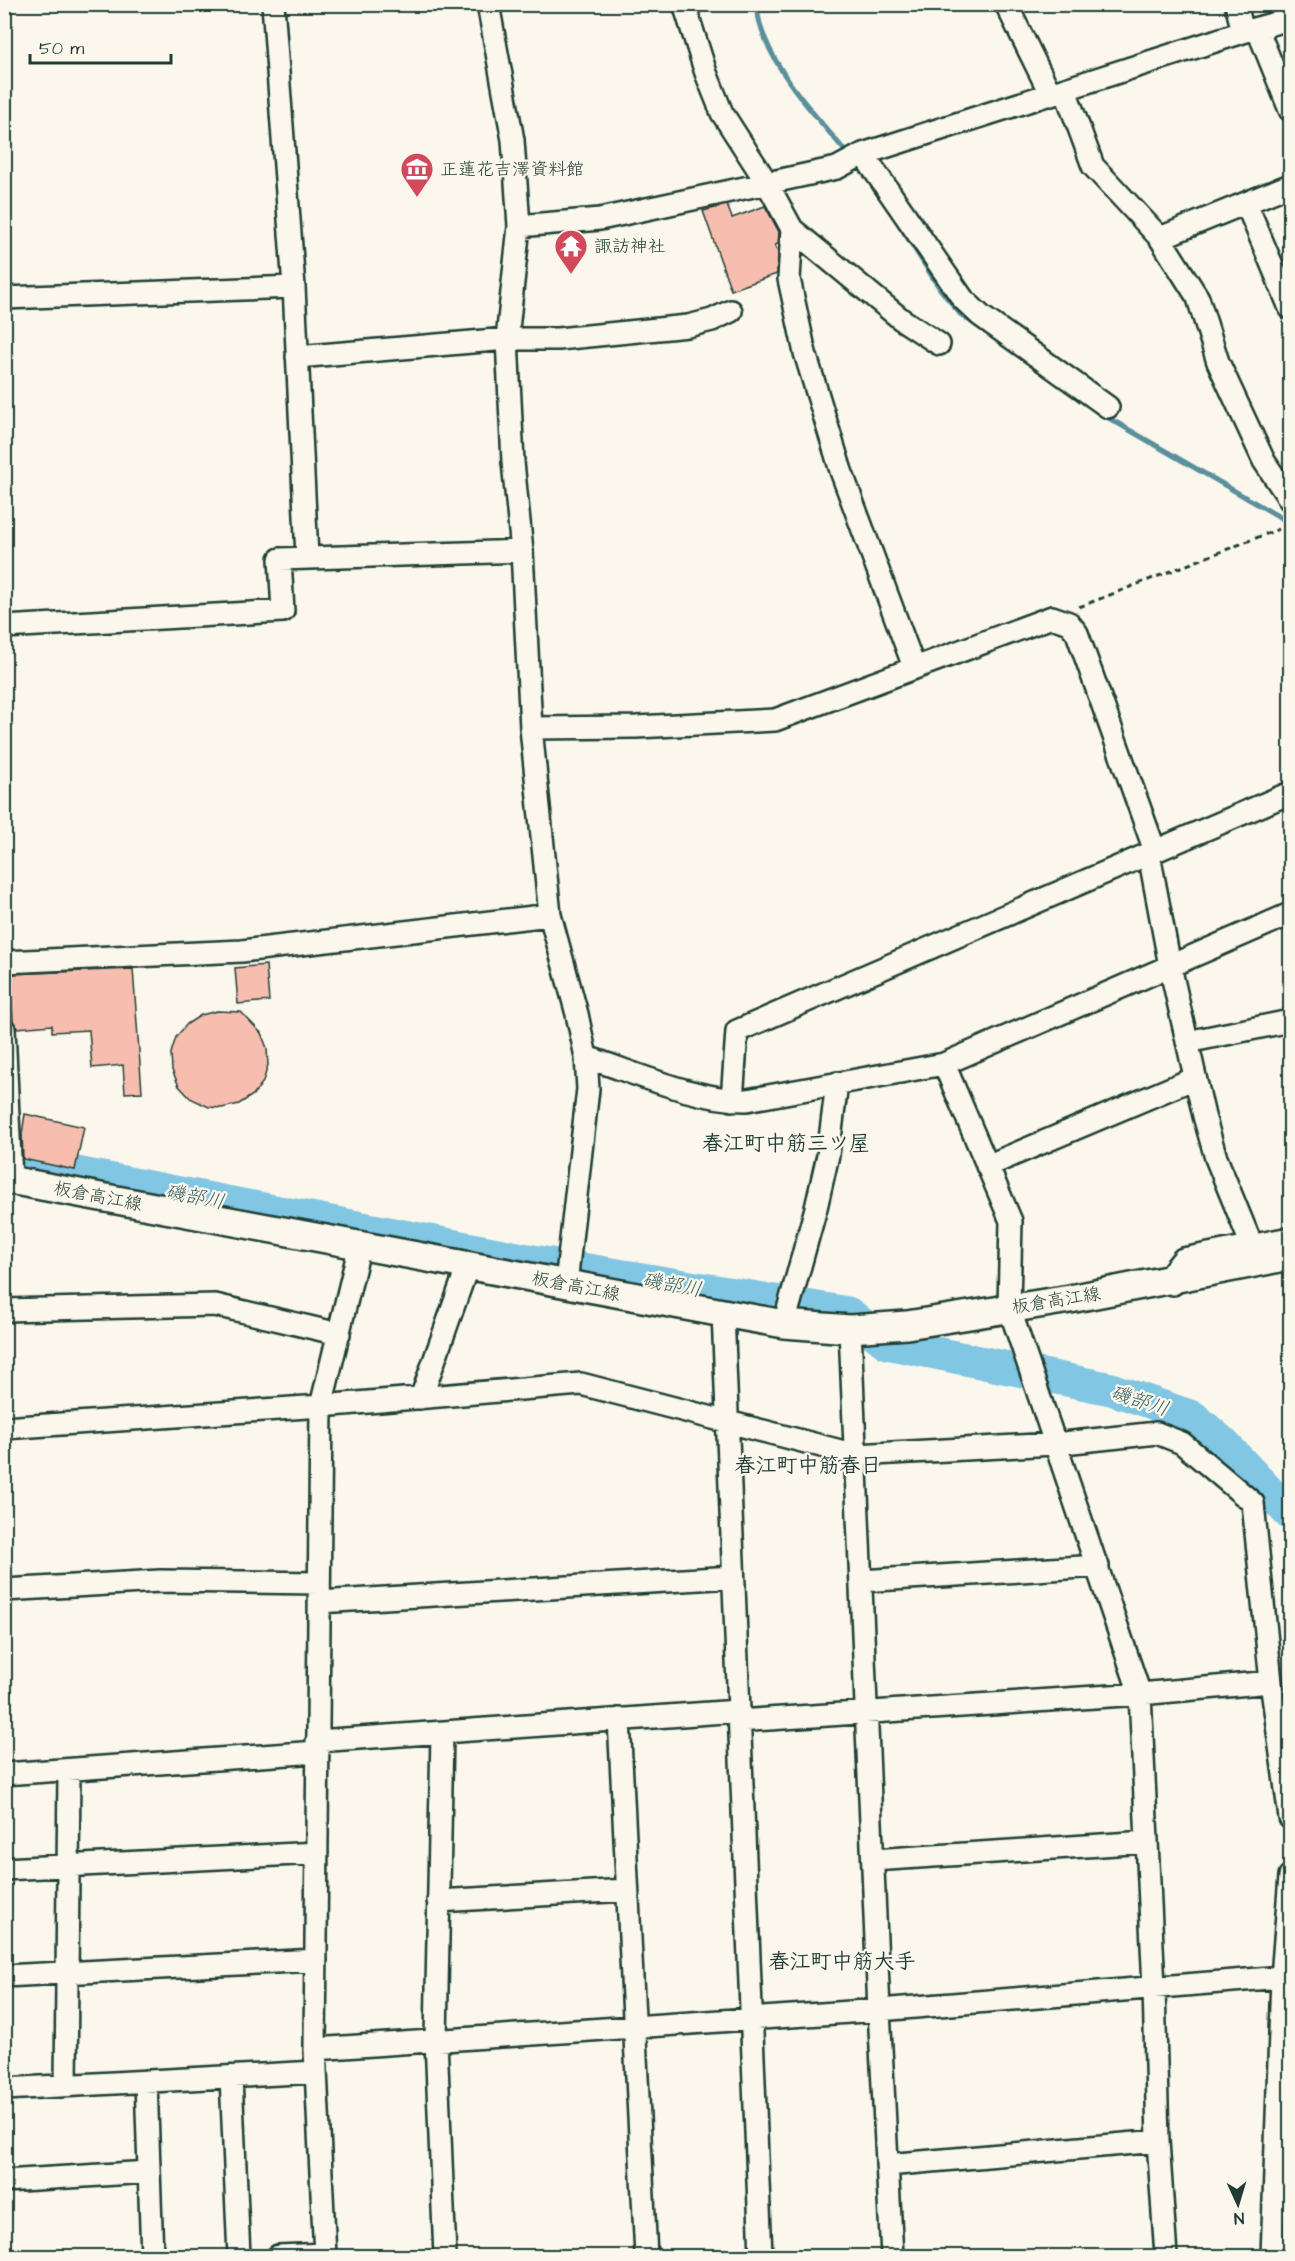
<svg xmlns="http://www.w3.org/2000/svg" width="1295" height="2261" viewBox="0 0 1295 2261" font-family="'Architects Daughter','Klee One',sans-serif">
<rect width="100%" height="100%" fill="#fbf7ec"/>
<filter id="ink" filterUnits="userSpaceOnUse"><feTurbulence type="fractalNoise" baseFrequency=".0167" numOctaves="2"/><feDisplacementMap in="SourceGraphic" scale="12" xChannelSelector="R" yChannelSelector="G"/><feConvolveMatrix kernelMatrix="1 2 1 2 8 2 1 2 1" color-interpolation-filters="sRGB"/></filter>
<g filter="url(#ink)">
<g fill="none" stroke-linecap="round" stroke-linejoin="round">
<path stroke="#5a8f9c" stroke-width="5" d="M756 4C758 15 760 27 764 36 782 82 819 119 850 157
M893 215 940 289 960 314 1070 392
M1100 413 1290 523"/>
<path stroke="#81c6e2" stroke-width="33" d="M4 1159 533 1261 848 1313 887 1343 1111 1389 1193 1417 1224 1444 1290 1514"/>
</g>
<path fill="#f7beaf" stroke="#1f3d34" stroke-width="1.5" d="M727 205 732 218 765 206 779 232 778 244 775 245 778 253 777 274 731 290 703 211Z
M266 965 269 1001 238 1004 235 968Z
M133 969 142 1092 125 1093 123 1065 92 1068 89 1030 52 1032V1025L17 1028 13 1021 10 974Z
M217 1011 241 1012 261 1033 267 1048 268 1065 263 1082 253 1095 239 1104 222 1108 209 1107 190 1098 179 1086 172 1070 171 1053 176 1037 187 1024 201 1015Z
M25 1114 84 1127 75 1170 23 1159 22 1134Z"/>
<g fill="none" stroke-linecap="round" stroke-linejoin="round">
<defs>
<path id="minor" d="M273 4 294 287 307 557
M488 4 513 140 519 226 507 339 513 462 522 551 531 728 550 915 577 1014 586 1057 588 1089 566 1284
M684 4 706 73 722 113 767 183 792 229 789 279 805 353 841 471 914 667
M1006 4 1051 95
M1236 4 1243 32
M1257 28 1290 110
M1065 90 1093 166 1160 238 1198 298 1218 362 1264 461 1290 500
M863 154 963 299 981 316 1108 407
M1246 203 1290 308
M519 226 600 219 837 168 863 154 1243 32 1290 19
M792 229 901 319 939 344
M1160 238 1290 185
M4 298 294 287
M297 357 507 339H558L688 326 712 320 731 311
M4 627 283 611 280 559 522 551
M531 728 636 727 775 720 1052 617 1069 623 1077 633 1155 851
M1149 854 1170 966 1204 1116 1216 1158 1252 1246
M4 962 242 951 550 915
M4 1029 11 1180
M1187 1042 1290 1021
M586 1057C633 1072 697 1101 747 1100L944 1064 1290 914
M944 1064 1011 1221 1009 1307 1140 1694 1154 1987 1158 2141 1166 2256
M732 1100 737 1031 1290 793
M987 1166 1195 1078
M1173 1284 1166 1280 1183 1259 1290 1238
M4 1310 215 1305 339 1334
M723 1313 761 2256
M784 1324 816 1208 828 1155 837 1083
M850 1329 879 2010 892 2256
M421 1398 468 1265
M4 1428 321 1406 581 1384 856 1455 1054 1444 1157 1433 1182 1443 1253 1503 1271 1682 1290 1818
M861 1581 1098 1566
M4 1590 160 1581 319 1583
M319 1602 733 1577
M619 1719 646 2256
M738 1721 1140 1694 1271 1682
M442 1733 436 2040 445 2256
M317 1741 738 1711
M4 1774 317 1752
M873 1860 1147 1842
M4 1869 317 1853
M438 1901 627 1890
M4 1976 316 1960
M315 2049 879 2010 1282 1977
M231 2077 239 2256
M146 2081 152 2256
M66 2085 69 1770
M4 2089 316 2072
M887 2165 1158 2141
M4 2181 149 2172
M278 2256 324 2254
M325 2256 315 2049 321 1406 360 1245
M1272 2256 1282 1977 1290 1876"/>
<path id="major" d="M4 1179 723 1313 784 1324 850 1329 907 1325 1070 1299 1290 1256"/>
</defs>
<use href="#minor" stroke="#1f3d34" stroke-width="26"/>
<use href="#major" stroke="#1f3d34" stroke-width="32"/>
<path stroke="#1f3d34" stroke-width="3" stroke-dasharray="6 4.5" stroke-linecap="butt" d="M1079 607 1279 529"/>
<use href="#minor" stroke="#fbf7ec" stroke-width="21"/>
<use href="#major" stroke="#fbf7ec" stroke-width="27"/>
</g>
</g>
<defs>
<symbol id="museum-pin" viewBox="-11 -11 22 30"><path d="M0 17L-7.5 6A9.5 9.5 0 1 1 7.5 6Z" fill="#d1495b" stroke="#fbf7ec"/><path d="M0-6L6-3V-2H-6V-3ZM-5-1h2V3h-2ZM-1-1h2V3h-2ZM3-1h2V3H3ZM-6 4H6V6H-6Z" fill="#fff"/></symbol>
<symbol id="temple-pin" viewBox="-11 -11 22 30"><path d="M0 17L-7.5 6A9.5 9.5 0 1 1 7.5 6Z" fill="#d1495b" stroke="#fbf7ec"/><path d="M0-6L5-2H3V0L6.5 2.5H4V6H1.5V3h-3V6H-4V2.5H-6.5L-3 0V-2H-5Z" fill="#fff"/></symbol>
</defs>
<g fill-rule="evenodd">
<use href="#museum-pin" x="398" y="150" width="38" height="52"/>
<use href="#temple-pin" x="552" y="227" width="38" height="52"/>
</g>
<g text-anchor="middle" stroke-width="4.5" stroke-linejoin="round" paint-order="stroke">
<g font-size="18" fill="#1f3d34" stroke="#fbf7ec" text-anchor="start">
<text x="440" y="175">正蓮花吉澤資料館</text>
<text x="594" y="252">諏訪神社</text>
</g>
<g font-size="18" fill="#1f3d34" stroke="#fbf7ec">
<text transform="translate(98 1196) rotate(11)" y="6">板倉高江線</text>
<text transform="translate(576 1286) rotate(11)" y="6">板倉高江線</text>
<text transform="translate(1056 1300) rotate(-9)" y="6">板倉高江線</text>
</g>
<g font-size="20" font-style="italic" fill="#385f60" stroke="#fbf7ec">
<text transform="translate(195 1196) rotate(11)" y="7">磯部川</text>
<text transform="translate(672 1284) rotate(10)" y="7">磯部川</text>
<text transform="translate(1140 1400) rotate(18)" y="7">磯部川</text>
</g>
<g font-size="21" font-weight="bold" fill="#1f3d34" stroke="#fbf7ec">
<text x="786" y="1150">春江町中筋三ツ屋</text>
<text x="808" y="1472">春江町中筋春日</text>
<text x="842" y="1968">春江町中筋大手</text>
</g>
</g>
<rect width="1295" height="2261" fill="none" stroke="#fbf7ec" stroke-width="24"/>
<rect x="12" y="12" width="1271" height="2237" fill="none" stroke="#1f3d34" stroke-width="2" filter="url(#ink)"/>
<g transform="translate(1238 2204) rotate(176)" stroke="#fbf7ec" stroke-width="4.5" paint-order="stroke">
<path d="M0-4.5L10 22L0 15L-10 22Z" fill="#1f3d34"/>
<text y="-9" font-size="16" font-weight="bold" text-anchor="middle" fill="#1f3d34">N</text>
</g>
<path d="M30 54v9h141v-9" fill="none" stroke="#1f3d34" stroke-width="3"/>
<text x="39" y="54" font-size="18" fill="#1f3d34" stroke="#fbf7ec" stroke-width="4.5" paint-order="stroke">50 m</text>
</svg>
